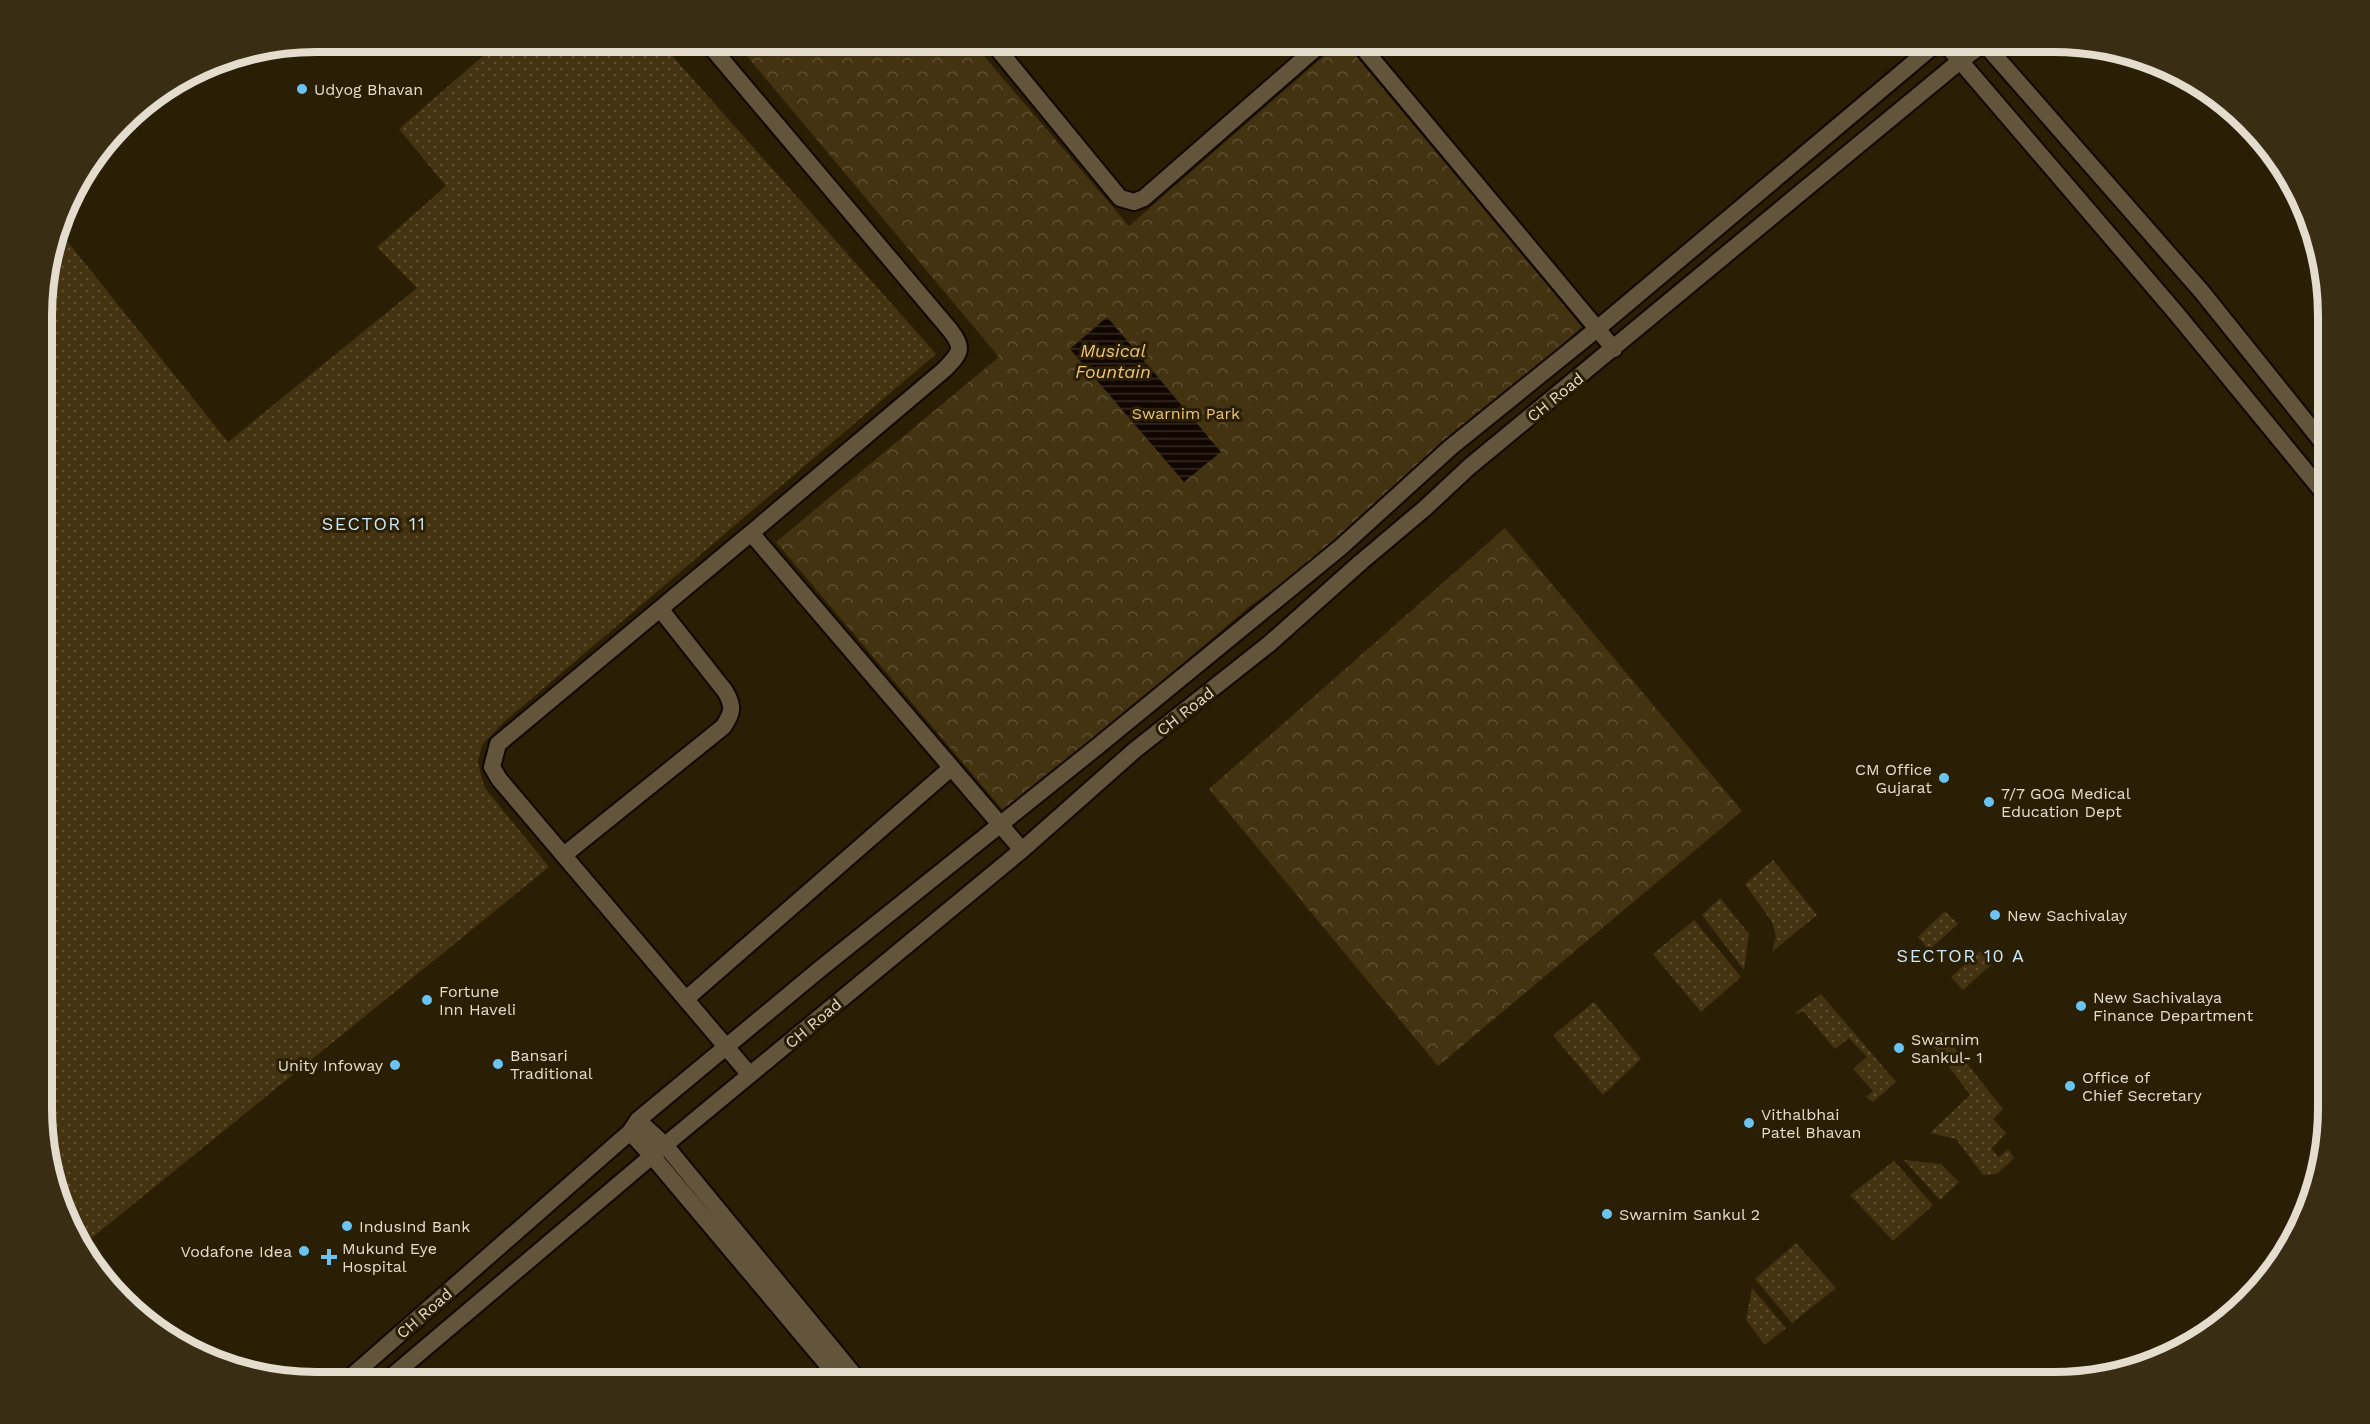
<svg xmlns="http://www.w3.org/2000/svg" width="2370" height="1424" viewBox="0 0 2370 1424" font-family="'Work Sans',sans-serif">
<defs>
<pattern id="grass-dots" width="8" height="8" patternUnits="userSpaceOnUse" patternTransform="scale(1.5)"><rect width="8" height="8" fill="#443310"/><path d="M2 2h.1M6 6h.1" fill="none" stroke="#5f5032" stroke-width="1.8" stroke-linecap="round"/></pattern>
<pattern id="park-crowns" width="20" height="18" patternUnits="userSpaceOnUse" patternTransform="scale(1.5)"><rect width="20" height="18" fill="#443310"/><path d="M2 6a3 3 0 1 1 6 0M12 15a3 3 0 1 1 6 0" fill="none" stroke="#5f5032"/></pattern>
<pattern id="water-rules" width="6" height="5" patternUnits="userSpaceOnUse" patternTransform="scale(1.5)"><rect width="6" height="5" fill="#120700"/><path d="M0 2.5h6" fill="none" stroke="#342b24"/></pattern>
</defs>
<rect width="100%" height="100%" fill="#2a1e04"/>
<path fill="url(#grass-dots)" d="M499 42H660L936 354 504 722 482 745 478 762 484 787 549 867 83 1245 44 1143V446L55 436 44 425V281L59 231 228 442 417 288 377 247 446 186 399 129Z
M1773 860 1817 915 1772 952 1776 937 1772 922 1745 884Z
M1720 898 1749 934 1744 970 1702 915Z
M1945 911 1958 924 1929 950 1918 937Z
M1694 920 1741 977 1701 1012 1653 954Z
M1980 951 1992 964 1963 990 1951 977Z
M1821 994 1896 1082 1873 1102 1866 1097 1873 1091 1853 1069 1867 1057 1849 1038 1835 1049 1803 1011 1797 1014 1796 1012Z
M1594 1002 1641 1059 1603 1095 1553 1035Z
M1942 1032 2003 1109 1993 1119 2006 1133 1991 1149 1999 1157 2008 1149 2014 1158 1997 1174 1983 1175 1956 1139 1930 1133 1970 1095 1930 1042Z
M1904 1160 1941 1164 1959 1182 1940 1200Z
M1894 1161 1933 1205 1893 1241 1850 1195Z
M1796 1243 1836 1288 1792 1323 1755 1279Z
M1752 1288 1786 1328 1765 1345 1746 1320Z"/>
<path fill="url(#park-crowns)" d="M735 42H972L1129 226 1340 42H1344L1582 327 1318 559 1250 606 1007 815 776 542 999 357Z
M1505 528 1742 811 1438 1066 1209 789Z"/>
<path fill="url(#water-rules)" d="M1107 317 1221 452 1184 482 1070 349Z"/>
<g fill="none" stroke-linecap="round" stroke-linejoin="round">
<defs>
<path id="minor" d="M707 42 950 330C965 349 960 353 945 369L751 533 1022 850
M992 42 1120 198 1134 202 1144 198 1323 42
M1358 42 1614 349
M1944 42 2176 313 2327 497
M1983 42 2202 292 2327 448
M564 855 723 727C733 713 734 706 725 691L661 610
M686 999 951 768
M750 1075 499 779 492 767 498 744 751 533
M638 1120 665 1145 860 1382
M630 1132 653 1157 842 1382
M345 1382 630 1132 638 1120 820 969 1098 746 1341 547 1451 447 1597 329 1938 42
M385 1382 665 1145 1022 850 1135 750 1269 644 1361 562 1424 509 1469 467 1960 61 1986 42
M817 1382 832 1369 837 1361"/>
</defs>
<use href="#minor" stroke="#120700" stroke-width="20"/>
<use href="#minor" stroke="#63553b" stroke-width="16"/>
</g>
<g fill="#6bc3f2" stroke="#2a1e04" stroke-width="2">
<circle cx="302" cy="89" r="6"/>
<circle cx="1944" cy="778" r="6"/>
<circle cx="1989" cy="802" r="6"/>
<circle cx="1995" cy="915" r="6"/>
<circle cx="427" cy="1000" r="6"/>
<circle cx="2081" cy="1006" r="6"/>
<circle cx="1899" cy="1048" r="6"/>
<circle cx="498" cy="1064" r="6"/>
<circle cx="395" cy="1065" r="6"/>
<circle cx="2070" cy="1086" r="6"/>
<circle cx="1749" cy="1123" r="6"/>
<circle cx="1607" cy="1214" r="6"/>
<circle cx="347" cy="1226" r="6"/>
<circle cx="304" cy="1251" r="6"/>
<path d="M326 1248h6v6h6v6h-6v6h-6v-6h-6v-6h6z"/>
</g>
<g text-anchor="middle" stroke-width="6" stroke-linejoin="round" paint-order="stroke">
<g font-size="16" fill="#e4dccd" stroke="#2a1e04" text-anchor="start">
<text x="314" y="95">Udyog Bhavan</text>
<text x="1932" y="775" text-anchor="end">CM Office<tspan x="1932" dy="18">Gujarat</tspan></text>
<text x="2001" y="799">7/7 GOG Medical<tspan x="2001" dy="18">Education Dept</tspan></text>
<text x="2007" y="921">New Sachivalay</text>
<text x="439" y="997">Fortune<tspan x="439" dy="18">Inn Haveli</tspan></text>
<text x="2093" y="1003">New Sachivalaya<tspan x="2093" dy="18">Finance Department</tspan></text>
<text x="1911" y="1045">Swarnim<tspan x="1911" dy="18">Sankul- 1</tspan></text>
<text x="510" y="1061">Bansari<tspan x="510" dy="18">Traditional</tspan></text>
<text x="383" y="1071" text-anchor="end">Unity Infoway</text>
<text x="2082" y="1083">Office of<tspan x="2082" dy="18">Chief Secretary</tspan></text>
<text x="1761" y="1120">Vithalbhai<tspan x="1761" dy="18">Patel Bhavan</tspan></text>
<text x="1619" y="1220">Swarnim Sankul 2</text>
<text x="359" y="1232">IndusInd Bank</text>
<text x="342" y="1254">Mukund Eye<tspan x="342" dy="18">Hospital</tspan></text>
<text x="292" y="1257" text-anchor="end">Vodafone Idea</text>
</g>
<g font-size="16" fill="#e4dccd" stroke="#2a1e04">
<text transform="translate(1555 397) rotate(-39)" y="6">CH Road</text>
<text transform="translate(1185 711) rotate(-38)" y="6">CH Road</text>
<text transform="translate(813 1023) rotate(-40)" y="6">CH Road</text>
<text transform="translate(424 1313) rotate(-41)" y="6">CH Road</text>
</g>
<g font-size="16" fill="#ecc474" stroke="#2a1e04">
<text x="1186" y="419">Swarnim Park</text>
</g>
<g font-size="18" font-style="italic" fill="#eec675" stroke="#2a1e04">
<text x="1113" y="357">Musical<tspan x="1113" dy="21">Fountain</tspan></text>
</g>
<g font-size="18" letter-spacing="1.5" fill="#cbe9fb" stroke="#2a1e04">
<text x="374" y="530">SECTOR 11</text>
<text x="1961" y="962">SECTOR 10 A</text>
</g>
</g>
<path d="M0 0H2370V1424H0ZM316 52H2054A264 264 0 0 1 2318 316V1108A264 264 0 0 1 2054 1372H316A264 264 0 0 1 52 1108V316A264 264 0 0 1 316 52Z" fill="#392d14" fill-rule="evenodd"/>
<path fill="none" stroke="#e4dccd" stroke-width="8" d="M316 52H2054A264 264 0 0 1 2318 316V1108A264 264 0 0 1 2054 1372H316A264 264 0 0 1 52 1108V316A264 264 0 0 1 316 52Z"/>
</svg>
